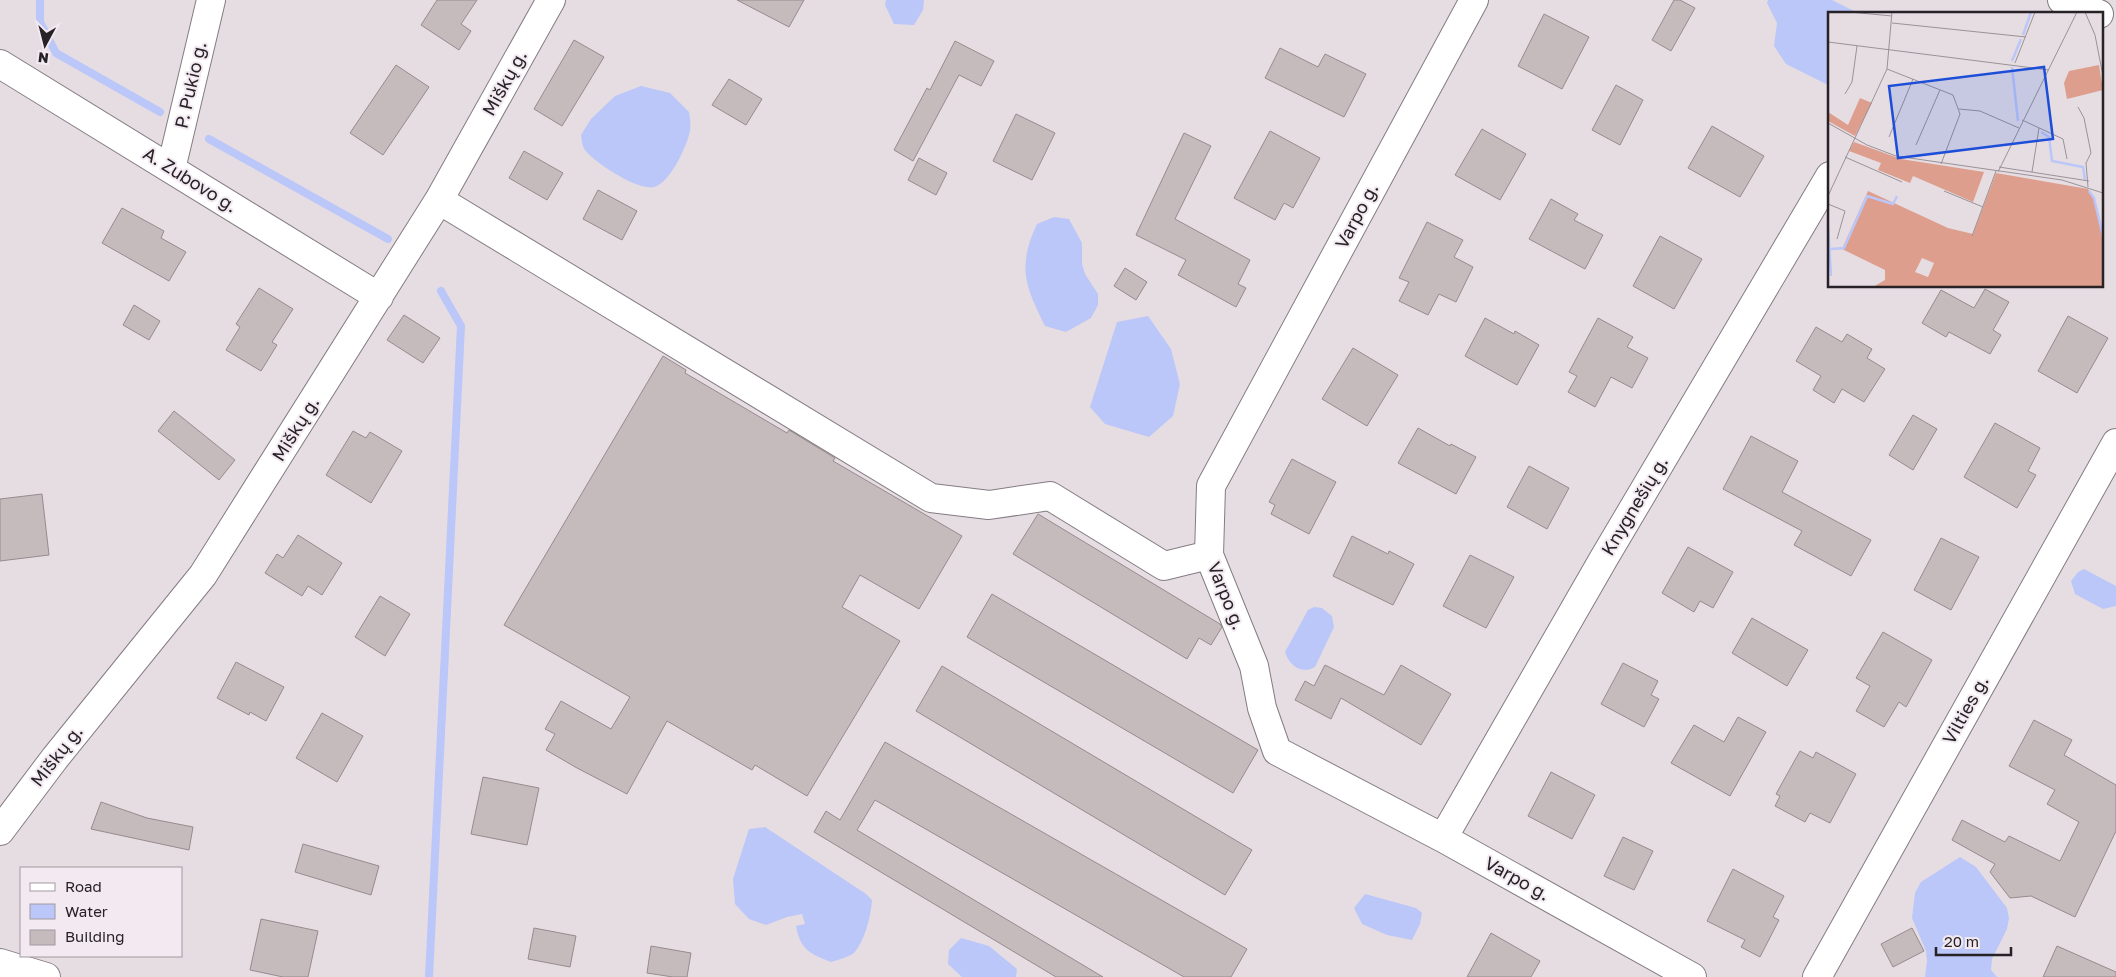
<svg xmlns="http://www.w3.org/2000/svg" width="2116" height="977" viewBox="0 0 2116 977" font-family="'Golos Text',sans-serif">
<rect width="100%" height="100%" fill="#e6dde3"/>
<path fill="#bbc6f9" d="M886 0H924L923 10 914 25 894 24 885 5Z
M1768 0H1832L1860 14H1830V86L1786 64 1774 46 1777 23 1767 3Z
M641 86 670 93 689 112C690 118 691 125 690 131 687 146 670 183 654 187 638 191 595 163 585 150 582 146 582 140 581 135L591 119 615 96Z
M1054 217 1069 219 1082 243V264L1085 274 1098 294V305L1091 318 1066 332 1045 326C1025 286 1017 267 1037 224Z
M1148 316 1171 349 1180 384 1173 416 1149 437 1105 424 1090 407 1117 322Z
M2084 569 2116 586V606L2103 609 2075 594 2071 581 2078 572Z
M1314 607 1322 608 1332 616 1334 627 1315 667C1301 675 1289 665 1285 652L1308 610Z
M765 827 866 894 872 900C871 916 865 940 854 953 849 957 838 960 831 962 810 954 800 949 796 926L805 924 802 914 787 917 766 925 749 919 735 904 733 879 749 829Z
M1960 857 1976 867 2007 908 2009 918 2007 929 1992 959 1991 970 1997 977H1925L1927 961 1926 951 1912 918 1915 893 1921 882Z
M1365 894 1416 908 1422 913 1420 924 1412 940 1387 935 1362 924 1354 908Z
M961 938 989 946 1017 969 1016 977H962L948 964 949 950Z"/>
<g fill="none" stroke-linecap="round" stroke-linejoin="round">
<path stroke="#bbc6f9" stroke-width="8" d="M40 0V22L56 53 160 112
M209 139 388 239
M429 977 461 326 441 291"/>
</g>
<path fill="#c5babc" stroke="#968b8d" d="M437 0H477L461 24 471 31 459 50 421 25Z
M737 0H804L789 27Z
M1674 0H1680L1695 8 1671 51 1652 40Z
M1544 14 1589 37 1562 89 1518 66Z
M574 40 604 57 562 126 534 109Z
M955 41 994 61 981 86 959 75 913 161 894 150 927 88 930 90Z
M1280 48 1318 67 1325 54 1366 74 1344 117 1265 78Z
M396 65 429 87 383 155 350 133Z
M729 79 762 99 746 125 712 105Z
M1616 85 1643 100 1620 145 1592 130Z
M1016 114 1055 133 1032 180 993 161Z
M1712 126 1764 156 1740 197 1688 168Z
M1482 129 1526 154 1500 200 1455 175Z
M1270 131 1320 158 1293 208 1284 203 1275 220 1234 198Z
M1184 133 1211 146 1175 219 1250 260 1238 284 1246 288 1236 307 1178 275 1186 260 1136 235Z
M524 151 563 173 547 200 509 178Z
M919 158 947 173 936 195 908 180Z
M598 190 637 211 622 240 583 219Z
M1551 199 1578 214 1574 220 1603 235 1585 269 1529 239Z
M122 208 164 231 161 238 186 252 169 281 102 243Z
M1427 222 1463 240 1454 257 1473 267 1456 302 1439 294 1428 315 1399 301 1409 282 1399 278Z
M1660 236 1702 259 1674 309 1633 286Z
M1125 268 1147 282 1136 300 1114 286Z
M259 288 293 309 272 342 277 345 261 371 226 350 240 327 236 324Z
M1985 289 2009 302 1993 330 2001 335 1990 354 1949 332 1946 337 1922 323 1941 290 1974 308Z
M134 305 160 321 149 340 123 325Z
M404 315 440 338 423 363 387 340Z
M2068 316 2108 338 2077 393 2038 371Z
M1485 318 1514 334 1515 331 1539 345 1517 385 1465 356Z
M1598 318 1633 337 1627 347 1648 358 1632 388 1611 377 1595 407 1568 392 1577 376 1569 372Z
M1816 327 1842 342 1847 334 1872 349 1867 358 1885 369 1864 402 1842 389 1834 403 1813 390 1821 376 1796 361Z
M1353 348 1398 375 1367 426 1322 399Z
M663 356 686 370 685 373 787 433 789 430 835 458 833 461 962 536 919 609 860 575 842 607 900 641 807 796 755 765 752 770 667 721 627 794 577 768 546 750 555 734 545 729 561 701 611 729 630 697 504 625Z
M174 411 235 460 219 480 158 431Z
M1913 415 1937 429 1913 470 1889 455Z
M1995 423 2040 448 2028 471 2036 475 2017 508 1964 477Z
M1418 428 1450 446 1451 444 1476 457 1456 494 1398 463Z
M353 431 366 438 370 432 402 451 371 503 326 475Z
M1751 436 1798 461 1782 492 1871 540 1851 576 1794 545 1802 531 1723 489Z
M1292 459 1336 482 1309 534 1271 514 1275 505 1269 502Z
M1529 466 1569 488 1547 529 1507 507Z
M42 494 49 555 0 561V499Z
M1038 514 1220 624 1222 627 1211 645 1199 638 1187 659 1013 554Z
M298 535 342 563 322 595 308 586 302 596 265 573 277 554 283 558Z
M1352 536 1388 554 1389 551 1414 564 1393 605 1333 576Z
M1941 538 1979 557 1951 610 1914 590Z
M1688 547 1733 572 1713 608 1700 601 1694 612 1662 593Z
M1470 555 1514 577 1486 628 1443 606Z
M992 594 1258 750 1233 793 967 637Z
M380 596 410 614 385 656 355 637Z
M1752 618 1808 650 1787 686 1732 653Z
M1883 632 1932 660 1906 707 1899 702 1884 727 1856 711 1870 686 1856 678Z
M236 662 284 687 266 721 250 712 249 715 217 698Z
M1623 663 1658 681 1651 695 1659 699 1644 727 1601 704Z
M1325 665 1384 695 1401 665 1451 694 1421 745 1341 698 1331 719 1295 700 1305 681 1314 686Z
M942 666 1252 850 1225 895 916 711Z
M322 713 363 736 337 782 296 758Z
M1738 717 1766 732 1730 796 1671 763 1694 725 1724 742Z
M2034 720 2072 740 2064 755 2116 785V831L2075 917 2031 896 2010 898 1990 872 1995 864 1952 840 1962 820 2005 842 2009 836 2060 861 2079 822 2047 804 2055 790 2009 766Z
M885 742 1247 949 1231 977H1184L875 800 857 830 1103 977H1056L814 832 826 811 840 820Z
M1800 751 1813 758 1816 752 1856 774 1830 823 1810 813 1805 822 1775 806 1780 796 1776 794Z
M1551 772 1595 795 1572 839 1528 816Z
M483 777 539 788 527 845 471 834Z
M101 802 147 818 193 827 189 850 91 829Z
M1623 837 1653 851 1634 890 1604 876Z
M303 844 379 866 371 895 295 872Z
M1733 869 1784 896 1773 917 1779 920 1760 957 1741 947 1745 940 1707 921Z
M261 919 318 931 308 977H283L250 970Z
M534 928 576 936 570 967 528 959Z
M1912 928 1924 951 1893 967 1881 944Z
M1491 933 1540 961 1531 977H1467Z
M651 946 691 953 687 977H673L647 973Z
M2057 946 2116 972V977H2043Z"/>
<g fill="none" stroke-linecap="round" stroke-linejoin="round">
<defs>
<path id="street" d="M1474 0 1211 486 1209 555 1254 666 1262 708 1277 751 1443 838 1692 977
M0 64 379 297
M171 169 211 0
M439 200 931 498 989 505 1050 496 1164 566 1209 555
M0 831 55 758 203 575 439 200 551 0
M1443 838 1604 558 1830 176
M0 963 46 977
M1817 977 2116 443"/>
<path id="primary" d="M2062 0 2099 14"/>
</defs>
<use href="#street" stroke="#847c82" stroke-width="30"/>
<use href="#primary" stroke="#847c82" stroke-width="30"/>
<use href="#street" stroke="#fff" stroke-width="28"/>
<use href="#primary" stroke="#fff" stroke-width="28"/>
</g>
<g text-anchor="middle" stroke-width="4" stroke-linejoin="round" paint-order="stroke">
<g font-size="18" fill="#262225" stroke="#f3eaf1">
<text transform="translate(505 83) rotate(-61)" y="6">Miškų g.</text>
<text transform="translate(191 85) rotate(-77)" y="6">P. Pukio g.</text>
<text transform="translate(190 180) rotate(32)" y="6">A. Zubovo g.</text>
<text transform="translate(1357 216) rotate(-62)" y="6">Varpo g.</text>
<text transform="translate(296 429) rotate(-58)" y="6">Miškų g.</text>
<text transform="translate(1635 506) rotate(-59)" y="6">Knygnešių g.</text>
<text transform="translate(1226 596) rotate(68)" y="6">Varpo g.</text>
<text transform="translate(1966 710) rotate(-61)" y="6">Vilties g.</text>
<text transform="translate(57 756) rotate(-52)" y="6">Miškų g.</text>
<text transform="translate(1517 879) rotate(29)" y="6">Varpo g.</text>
</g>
</g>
<g transform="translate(1828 12)">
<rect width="275" height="275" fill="#e6dde3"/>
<path d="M271 53 275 78 239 87 236 71 241 59ZM32 86 44 91 27 124 0 109V100L20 113ZM26 130 73 147 156 160 145 190 85 164 82 171 50 158 53 151 21 139ZM168 161 260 177 267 189 275 225V275H45L57 268V258L14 237 40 179 120 216 145 222ZM94 246 106 251 100 265 87 260Z" fill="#de9e8d" fill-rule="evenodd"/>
<path fill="none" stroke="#bbc6f9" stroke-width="2.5" d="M195 23 203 0M184 49 193 27M184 55 190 109M213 120 221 125 224 149 255 155 257 168M261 179 266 186 275 224M0 213 3 264M3 237 16 236 39 184 65 192 69 184"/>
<path fill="none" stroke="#999297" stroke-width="1" d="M22 0 64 4M257 0 267 23 275 64M64 11 198 25M0 30 221 58M187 51 207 0M59 57 125 83 132 102 113 152M17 82 24 70 29 34M250 95 256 106 263 141 258 151 260 175M131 97 152 99 191 116M194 108 235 127 239 147M0 111 39 133 68 144 234 168 275 181M61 125 85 67M88 133 112 78M17 145 74 170M171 155 261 169M170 160 249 0M204 160 211 116M116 179 155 195M0 184 59 57 64 0M0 192 17 199 9 227M144 224 168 159"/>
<path fill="#1d4ed8" fill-opacity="0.15" stroke="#1d4ed8" stroke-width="2.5" d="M216 55 225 127 70 146 61 74Z"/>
<rect width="275" height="275" fill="none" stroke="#262225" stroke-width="2.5"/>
</g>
<rect x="20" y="867" width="162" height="90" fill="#f3eaf1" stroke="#a19a9f"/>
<rect x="30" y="883" width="25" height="8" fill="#ffffff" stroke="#a19a9f"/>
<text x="65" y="892" font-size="15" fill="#262225">Road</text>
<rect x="30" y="904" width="25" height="15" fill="#bbc6f9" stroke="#a19a9f"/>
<text x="65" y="917" font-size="15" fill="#262225">Water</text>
<rect x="30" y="930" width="25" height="15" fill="#c5babc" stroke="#a19a9f"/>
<text x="65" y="942" font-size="15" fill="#262225">Building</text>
<g transform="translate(45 45) rotate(187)" stroke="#f3eaf1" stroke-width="4" paint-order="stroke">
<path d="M0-4L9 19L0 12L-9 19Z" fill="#262225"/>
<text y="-8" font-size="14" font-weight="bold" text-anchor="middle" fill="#262225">N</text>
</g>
<path d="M1936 947v8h75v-8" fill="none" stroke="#262225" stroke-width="2.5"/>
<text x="1944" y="947" font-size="15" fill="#262225" stroke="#f3eaf1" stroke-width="4" paint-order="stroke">20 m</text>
</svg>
